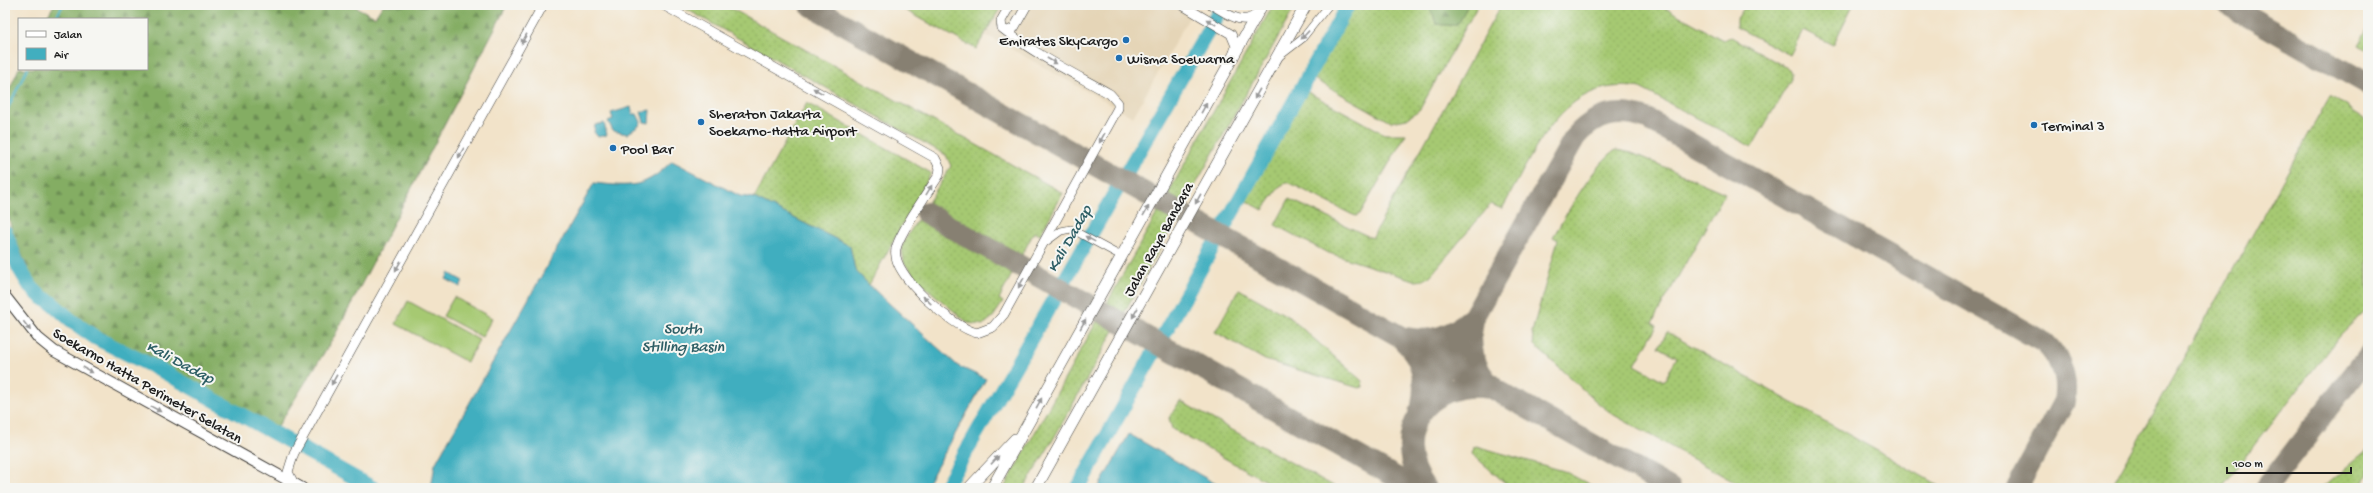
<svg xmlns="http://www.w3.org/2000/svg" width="2373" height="493" viewBox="0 0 2373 493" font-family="'Gochi Hand',sans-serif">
<defs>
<pattern id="grass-dots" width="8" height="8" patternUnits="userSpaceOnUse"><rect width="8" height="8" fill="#a6c972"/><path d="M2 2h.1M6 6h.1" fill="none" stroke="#8eac62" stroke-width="1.8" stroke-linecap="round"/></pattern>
<pattern id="forest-firs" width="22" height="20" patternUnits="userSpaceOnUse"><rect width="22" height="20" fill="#84ad64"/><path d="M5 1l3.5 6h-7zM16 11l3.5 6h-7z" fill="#6b8c52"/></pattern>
</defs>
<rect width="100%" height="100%" fill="#f6f6f2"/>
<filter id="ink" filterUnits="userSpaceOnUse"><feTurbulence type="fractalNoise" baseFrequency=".025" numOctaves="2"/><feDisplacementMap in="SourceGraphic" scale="8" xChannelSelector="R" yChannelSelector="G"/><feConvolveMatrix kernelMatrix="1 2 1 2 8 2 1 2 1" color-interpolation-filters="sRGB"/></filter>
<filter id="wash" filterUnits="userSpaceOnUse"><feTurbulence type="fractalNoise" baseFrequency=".012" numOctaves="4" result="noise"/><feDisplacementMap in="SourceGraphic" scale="16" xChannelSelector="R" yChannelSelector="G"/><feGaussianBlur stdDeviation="0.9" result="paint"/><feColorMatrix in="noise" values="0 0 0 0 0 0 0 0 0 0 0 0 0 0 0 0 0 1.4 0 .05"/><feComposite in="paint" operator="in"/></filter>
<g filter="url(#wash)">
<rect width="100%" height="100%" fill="#f2e3c9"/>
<path fill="#e5d5b7" d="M1004 5H1196L1133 117 986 35Z"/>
<path fill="url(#grass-dots)" stroke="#617247" d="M679 5H725L1063 193 1040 235 1034 232 999 299 1003 302 993 317 983 325 968 323 922 284 904 263 902 247 906 238 951 166 946 155Z
M896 5H1002L976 49Z
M1273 5H1296L1050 445 1024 488H1004Z
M1354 5H1478L1420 109 1407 119 1391 122 1314 79Z
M1501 5H1660L1723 40 1731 37 1789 69 1791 73V79L1752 147 1640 88C1561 74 1534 154 1502 209L1491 204 1431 275 1424 280 1416 281 1326 252 1275 225 1289 199 1372 238Z
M1746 5H1853L1833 45 1803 30 1790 55 1736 27V20Z
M2368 28V51L2358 46Z
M1300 88 1385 134H1406L1360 214 1356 216 1351 214 1288 182 1280 186 1263 210 1237 196Z
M2330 96 2368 121V308L2340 335 2221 488H2111Z
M807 103 931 173 869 285 855 270 850 246 754 198Z
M1616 150 1632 153 1725 193 1652 323 1657 326 1635 365 1664 381 1677 357 1659 347 1667 332 1943 488H1745L1614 415 1599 404 1534 345 1532 332 1558 240 1553 237C1566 215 1595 162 1616 150Z
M1239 289 1289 317 1362 381 1363 387 1359 388 1265 360 1215 332Z
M1180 401 1337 488H1278L1172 429 1169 418Z
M1476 446 1564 471 1596 488H1511L1472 454 1473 448Z
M2368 449V472L2361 488H2322Z"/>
<path fill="url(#forest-firs)" stroke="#506440" d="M54 5H352L375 17 383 5H507L334 337 276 429 76 319 33 281 12 232 5 200V99L19 68 147 69V19H46Z
M1426 5H1468C1457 23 1464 28 1436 24L1433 14Z"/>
<path fill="#a6c972" stroke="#617247" d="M454 297 492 318 482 337 443 316Z
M408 301 479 340 467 362 396 324Z"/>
<path fill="#41aebf" stroke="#2e656e" d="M631 107 633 114H637L641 122 639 126 627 134 613 131 608 121 613 119 611 113Z
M650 110 649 123 644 122 641 112Z
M604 123 607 135 598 137 594 132 595 125Z
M672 161 740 196 754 198 850 246 855 270 869 285 958 366 986 379 925 488H431L435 464 594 183C632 187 644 189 672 161Z
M449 273 463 281 460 287 446 279Z
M1129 434 1223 488H1098Z"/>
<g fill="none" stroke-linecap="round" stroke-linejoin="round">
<path stroke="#41aebf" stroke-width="2.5" d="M55 19 63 5
M5 114 27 69
M5 227 6 234"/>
<path stroke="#41aebf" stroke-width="15" d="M5 232 19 268 30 286 40 296 53 304 73 322 96 338 164 372 373 488
M945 488 1223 5
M1078 488 1348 5"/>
<path stroke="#878072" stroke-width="22" d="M810 5 1670 488
M2228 5 2368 84
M926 213 1415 488
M1473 321C1468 344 1473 370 1492 386
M1406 338C1430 343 1451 337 1469 320
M1404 341C1422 357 1427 381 1422 405
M1419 413 1575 137C1595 114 1619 109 1647 119L2045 343C2061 359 2068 378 2064 401L2017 488
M1425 488C1386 437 1428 377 1489 388
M2266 488 2368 356"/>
</g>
</g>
<g filter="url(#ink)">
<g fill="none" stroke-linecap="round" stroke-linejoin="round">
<defs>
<path id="minor" d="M1280 56 1302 39 1329 5
M1046 242 1061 231 1071 229 1121 256"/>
<path id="tertiary" d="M663 5 935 158 940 168 939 175C929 191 899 233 896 249 890 275 954 328 977 333L993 327 1004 314 1118 108V103L1110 94C1073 73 1034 54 1002 28L1001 21 1010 5
M1182 5 1231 34 1236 46 1234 53
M1212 5C1227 13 1242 27 1257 14
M1008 31 1014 28 1027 5
M294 484 288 472 294 453 543 5"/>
<path id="secondary" d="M5 296 38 338 54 351 302 488"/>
<path id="primary" d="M969 488 1015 439
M992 488 1262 5
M1036 488 1306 5"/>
</defs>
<use href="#minor" stroke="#3c3a36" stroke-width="8"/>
<use href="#tertiary" stroke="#3c3a36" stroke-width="10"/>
<use href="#secondary" stroke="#3c3a36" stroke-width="12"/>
<use href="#primary" stroke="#3c3a36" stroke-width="12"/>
<use href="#minor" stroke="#fff" stroke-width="7"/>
<use href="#tertiary" stroke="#fff" stroke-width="9"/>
<use href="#secondary" stroke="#fff" stroke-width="10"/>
<use href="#primary" stroke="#fff" stroke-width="11"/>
</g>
<defs><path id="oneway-solid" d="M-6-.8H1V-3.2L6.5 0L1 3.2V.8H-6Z"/></defs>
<g fill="#999">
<use href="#oneway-solid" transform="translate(1211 22) rotate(-150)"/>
<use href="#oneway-solid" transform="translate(1305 35) rotate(133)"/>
<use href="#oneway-solid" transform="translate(524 39) rotate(119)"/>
<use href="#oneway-solid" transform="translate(1052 61) rotate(30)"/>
<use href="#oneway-solid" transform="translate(818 91) rotate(-151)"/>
<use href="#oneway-solid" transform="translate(1257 94) rotate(119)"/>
<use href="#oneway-solid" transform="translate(1204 108) rotate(-61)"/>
<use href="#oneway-solid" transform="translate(1102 138) rotate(119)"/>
<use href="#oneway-solid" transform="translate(461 153) rotate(119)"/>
<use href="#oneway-solid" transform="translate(929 190) rotate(-59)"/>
<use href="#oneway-solid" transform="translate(1198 199) rotate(119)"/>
<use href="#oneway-solid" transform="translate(1146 211) rotate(-60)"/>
<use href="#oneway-solid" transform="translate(1090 239) rotate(-151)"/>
<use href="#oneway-solid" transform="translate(398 266) rotate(119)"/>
<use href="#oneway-solid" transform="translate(1021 283) rotate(119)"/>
<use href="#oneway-solid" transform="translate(927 300) rotate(-136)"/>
<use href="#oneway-solid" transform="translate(1135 313) rotate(119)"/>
<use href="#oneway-solid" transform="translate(1083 324) rotate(-61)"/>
<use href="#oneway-solid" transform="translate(27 326) rotate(53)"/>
<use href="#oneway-solid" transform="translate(88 370) rotate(30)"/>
<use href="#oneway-solid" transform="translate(334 380) rotate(119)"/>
<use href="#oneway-solid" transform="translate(1039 403) rotate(-61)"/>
<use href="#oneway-solid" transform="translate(156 409) rotate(29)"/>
<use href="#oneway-solid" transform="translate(995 460) rotate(-47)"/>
</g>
</g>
<g fill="#1f6fb2" stroke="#f6f6f2" stroke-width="1.5">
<circle cx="1126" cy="40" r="4"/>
<circle cx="1119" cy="58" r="4"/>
<circle cx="701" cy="122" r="4"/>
<circle cx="2034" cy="125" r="4"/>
<circle cx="613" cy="148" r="4"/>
</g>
<g text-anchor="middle" stroke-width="4" stroke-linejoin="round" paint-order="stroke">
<g font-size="15" fill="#1c1c1c" stroke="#f6f6f2" text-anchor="start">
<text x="1118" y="45" text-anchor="end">Emirates SkyCargo</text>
<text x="1127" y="63">Wisma Soewarna</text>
<text x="709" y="118">Sheraton Jakarta<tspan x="709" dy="17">Soekarno-Hatta Airport</tspan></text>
<text x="2042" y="130">Terminal 3</text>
<text x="621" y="153">Pool Bar</text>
</g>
<g font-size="15" fill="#1c1c1c" stroke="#f6f6f2">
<text transform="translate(1158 239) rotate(-61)" y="5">Jalan Raya Bandara</text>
<text transform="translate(148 385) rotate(30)" y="5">Soekarno Hatta Perimeter Selatan</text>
</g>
<g font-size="16" font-style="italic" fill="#2d5e65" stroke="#f6f6f2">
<text transform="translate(1068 238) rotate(-60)" y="6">Kali Dadap</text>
<text x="683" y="333">South<tspan x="683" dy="18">Stilling Basin</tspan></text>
<text transform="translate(181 361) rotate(28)" y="6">Kali Dadap</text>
</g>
</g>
<rect width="2373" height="493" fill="none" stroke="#f6f6f2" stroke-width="20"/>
<rect x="18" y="18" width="130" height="52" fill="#f6f6f2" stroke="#9f9f9c"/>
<rect x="26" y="31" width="20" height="6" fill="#ffffff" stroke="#9f9f9c"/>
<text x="54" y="38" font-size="12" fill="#1c1c1c">Jalan</text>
<rect x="26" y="48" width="20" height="12" fill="#41aebf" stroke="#9f9f9c"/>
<text x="54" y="58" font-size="12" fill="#1c1c1c">Air</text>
<path d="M2227 467v6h124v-6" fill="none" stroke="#1c1c1c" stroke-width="2"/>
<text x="2233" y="467" font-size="12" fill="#1c1c1c" stroke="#f6f6f2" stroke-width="3" paint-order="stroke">100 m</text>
</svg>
